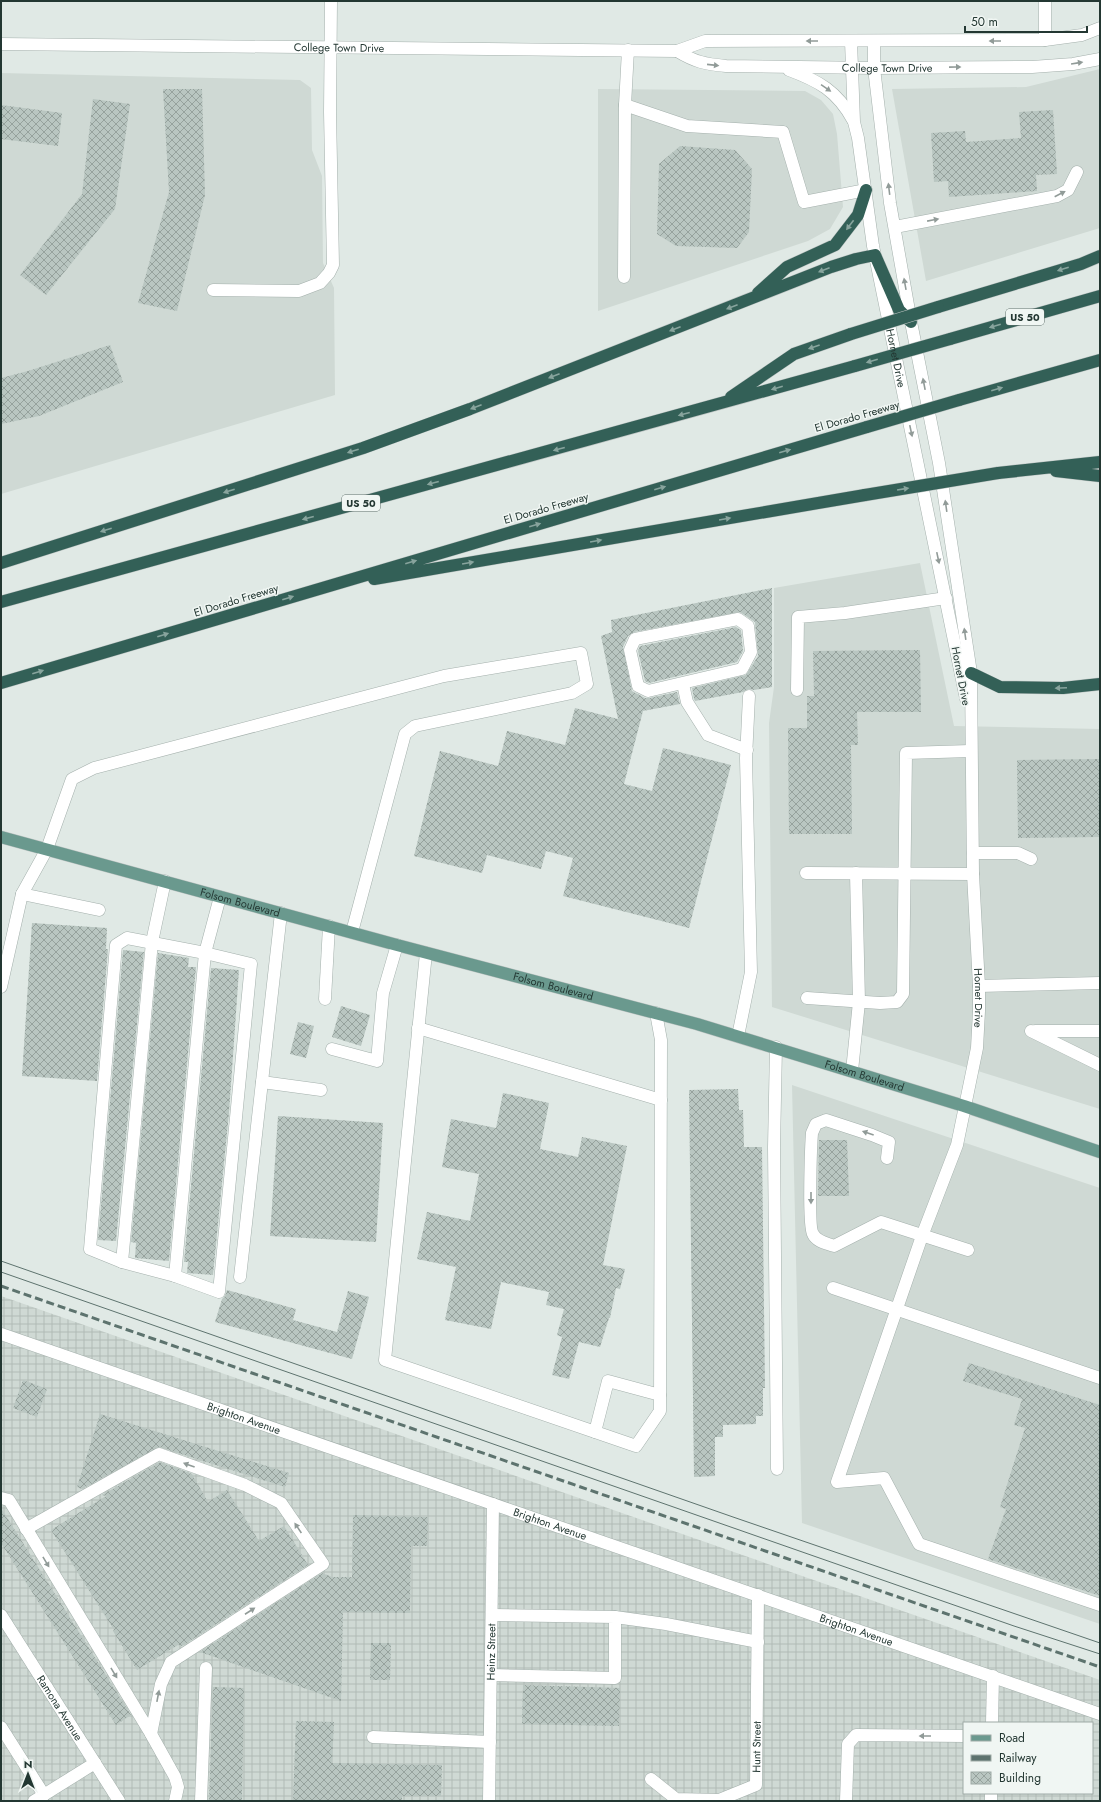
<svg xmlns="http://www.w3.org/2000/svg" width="1101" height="1802" viewBox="0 0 1101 1802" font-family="Jost,sans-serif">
<defs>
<pattern id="industrial-grid" width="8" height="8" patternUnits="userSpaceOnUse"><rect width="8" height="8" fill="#cfd9d4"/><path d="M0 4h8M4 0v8" fill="none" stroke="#b1bbb6"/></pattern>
<pattern id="building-cross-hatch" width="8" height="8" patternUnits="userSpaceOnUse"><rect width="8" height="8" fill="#b9c6c1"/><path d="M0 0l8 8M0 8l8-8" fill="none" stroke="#96a29d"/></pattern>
</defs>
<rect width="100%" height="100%" fill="#e0e9e5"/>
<path fill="#cfd9d4" d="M1100 69V228L926 281 892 89 1026 87Z
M1 73 300 80 311 88 312 150 322 176 323 263 334 288 335 395 1 494Z
M598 89 805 91 821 100 833 114 837 134 843 207 830 229 808 241 598 311Z
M920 563 954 726 1100 729V1109L772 1007 769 723 774 687V588Z
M792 1085 1100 1188V1624L802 1523Z"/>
<path fill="url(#industrial-grid)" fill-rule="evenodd" d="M1 1296 1100 1680V1801H1ZM964 1723H1092V1793H964Z"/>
<path fill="url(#building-cross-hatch)" d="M163 89H202L205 195 177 311 138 303 169 192Z
M93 99 130 104 115 209 46 295 20 275 82 194Z
M1 105 62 113 58 146 1 139Z
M1053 110 1057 174 1036 175 1037 191 949 197 948 181 934 182 931 133 965 131 966 142 1021 138 1019 112Z
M680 146 735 150 752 169 749 232 737 248 676 246 657 234 659 164Z
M110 345 123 382 39 416 1 424V378L28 371Z
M772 588V687L754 690 749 689 743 692 695 701 694 699 692 688 746 675 758 656 755 622 740 612 634 632 628 636 623 647 632 691 645 698H649L677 692 680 704 643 711 624 784 652 791 663 748 731 765 689 928 563 896 573 858 546 851 541 869 487 855 482 873 414 856 440 751 498 766 507 731 565 745 575 708 618 719 601 636 612 632 611 620Z
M736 627 741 630 743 651 737 662 649 683 645 681 638 651 640 646Z
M920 650 921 712H857L858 745H851L852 834H789L788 728H807V696H814L813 651Z
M1100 759V837L1018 838 1017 760Z
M32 923 107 928 106 949H108L97 1081 22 1076Z
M123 950 144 952 116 1241 98 1240Z
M158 953 189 958 188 967H196L169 1261 135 1258 136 1243 131 1242Z
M211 968 239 970 229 1113 213 1275 187 1273 188 1262H184Z
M341 1006 370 1015 361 1046 332 1037Z
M298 1022 314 1026 306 1058 290 1054Z
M738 1089 739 1110H743L744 1147H762L765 1388H763V1416H756V1424L723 1425V1437H715V1476L694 1477 689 1090Z
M503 1093 549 1103 540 1149 578 1157 582 1137 627 1146 603 1265 625 1269 620 1289 616 1288 610 1318H609L600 1347 579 1342 569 1379 552 1375 562 1337 557 1335 564 1309 546 1305 549 1292 501 1282 491 1329 445 1320 456 1267 417 1259 427 1212 470 1221 479 1174 442 1167 451 1119 496 1128Z
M278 1116 383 1123 376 1242 270 1236Z
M819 1140H847L849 1196H818Z
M227 1290 296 1309 293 1320 337 1332 348 1291 369 1297 352 1359 215 1322 222 1299 225 1296Z
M969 1363 1100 1405V1596L988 1559 1006 1509 1000 1507 1025 1428 1014 1425 1022 1399 963 1381Z
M23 1380 47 1389 37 1417 13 1408Z
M100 1414 289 1473 285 1487 159 1447 82 1489 77 1487Z
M160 1462 192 1474 208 1502 227 1490 259 1541 284 1526 308 1565 182 1646 178 1645 137 1670 113 1631 114 1630 51 1530 106 1496 102 1495Z
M1 1508 131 1715 116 1725 1 1543Z
M353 1515 428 1517 427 1546H411L410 1613 343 1612 341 1701 200 1652 322 1573 332 1577H352Z
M371 1643H391L390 1680H370Z
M523 1685 620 1688 619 1726 522 1724Z
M213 1687 244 1688 242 1801H209Z
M296 1721 334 1722 332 1763 442 1765 441 1796H402V1801H293Z"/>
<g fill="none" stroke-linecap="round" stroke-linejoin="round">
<defs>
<g id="minor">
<path d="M1045 1V40"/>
<path id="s1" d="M851 41 854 122 858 138 873 246 966 699"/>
<path id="s2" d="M874 41V68L890 203 911 322 939 463 971 673 973 874 979 986V1011L977 1048 957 1145 922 1236 837 1482 884 1478 919 1544 1100 1605"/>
<path id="s3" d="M1 44 677 51 705 41 1045 40 1082 35 1100 28"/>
<path id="s4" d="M677 51C695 62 705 64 726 66L874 68 1032 67 1073 64 1100 59"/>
<path d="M789 70C819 81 837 91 853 120"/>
<path d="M625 105 628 50"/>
<path d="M895 227 1057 196 1068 190 1077 172"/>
<path d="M624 277 625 105 687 126 783 132 804 202 866 190"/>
<path d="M213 290 299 291 320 283 329 273 333 265 330 112 331 1"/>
<path d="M738 619 748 626 751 652 742 669 648 691 638 686 630 650 635 639Z"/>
<path d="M683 684 687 702 708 735 747 750"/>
<path d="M797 690 798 617 845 613 946 598"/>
<path d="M973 853H1018L1031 859"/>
<path d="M806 873 973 874"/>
<path d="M165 881 152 942 122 1262 175 1276 205 953 220 897"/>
<path d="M99 910 22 894 47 849 72 779 94 768 444 676 581 653 587 684 572 693 415 726 405 734 352 932"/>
<path d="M426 953 385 1360 636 1446 660 1411 661 1040 656 1013"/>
<path d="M979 986 1100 983"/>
<path d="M1 987 22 894"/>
<path d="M807 998 880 1003 897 1002 903 994 906 753 970 751"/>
<path d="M325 999 329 926"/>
<path d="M418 1028 661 1100"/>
<path d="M1031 1031 1100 1065"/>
<path d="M1035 1031H1100"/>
<path d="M738 1036 751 972 746 758 749 696"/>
<path d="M776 1047 774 1147 777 1469"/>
<path d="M332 1049 377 1061 383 993 397 945"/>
<path d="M852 1071 859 1002 856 873"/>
<path d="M262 1082 321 1090"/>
<path d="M887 1158 889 1142 872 1135 826 1120 816 1124 812 1133C811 1146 808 1227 813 1234 817 1242 826 1243 834 1246L881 1222 968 1250"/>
<path d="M122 1262 90 1249 116 945 127 938 205 953 251 964 219 1292 175 1276"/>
<path d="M240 1277 281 913"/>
<path d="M833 1288 1100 1378"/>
<path id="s5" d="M1 1334 1100 1714"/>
<path d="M595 1432 608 1381 660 1395"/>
<path d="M1 1498 9 1500 151 1734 175 1777 178 1787 175 1801"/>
<path d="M26 1529 159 1454 245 1485 281 1503 323 1564 171 1662 161 1684 151 1734"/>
<path id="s6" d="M1 1615 119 1801"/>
<path d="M615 1617 666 1624 758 1642"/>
<path d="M491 1675 615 1678V1617L492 1615"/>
<path d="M992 1723 993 1676"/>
<path d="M1 1727 44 1795"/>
<path d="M373 1737 490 1742"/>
<path id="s7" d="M651 1779 676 1799 719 1800 756 1785 758 1595"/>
<path d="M34 1801 95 1763"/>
<path d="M201 1801 206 1668"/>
<path id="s8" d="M489 1801 493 1504"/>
<path d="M846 1801 848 1744 856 1735 964 1736"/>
<path d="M991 1801V1793"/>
</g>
<g id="major">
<path id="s9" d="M1 837 397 945 697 1024 964 1106 1100 1152"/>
</g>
<path id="highway" d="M758 293 787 267 835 245 858 215 866 190
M938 307 1081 264 1100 256
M950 339 1100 296
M731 397 794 354 851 334
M959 400 1100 360
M1056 471 1100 476
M998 473 1100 462
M1 563 363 448 470 409 831 267 856 259 875 255 899 310 911 322
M374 579 865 495
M1 602 855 366
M971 673 1000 687 1063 688 1100 684
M1 683 867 427"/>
</defs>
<use href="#minor" stroke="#a4b0ac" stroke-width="13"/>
<use href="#major" stroke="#bdc3c2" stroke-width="13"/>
<use href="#highway" stroke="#bdc3c2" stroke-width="13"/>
<use href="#minor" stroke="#fff" stroke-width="12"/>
<use href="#major" stroke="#6a998e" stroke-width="12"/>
<use href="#highway" stroke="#336057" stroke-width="12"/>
<path stroke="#5d736e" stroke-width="1" d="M1 1261 733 1517 1100 1643
M1 1272 1014 1626 1100 1654"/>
<path stroke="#5d736e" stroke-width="3" stroke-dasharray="8 4" stroke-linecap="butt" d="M1 1286 1100 1667"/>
<defs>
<path id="highway-bridge" d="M851 334 938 307
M855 366 950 339
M867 427 959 400
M865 495 998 473"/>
</defs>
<use href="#highway-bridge" stroke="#bdc3c2" stroke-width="13" stroke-linecap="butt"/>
<use href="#highway-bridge" stroke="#336057" stroke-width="12"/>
</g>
<defs><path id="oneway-solid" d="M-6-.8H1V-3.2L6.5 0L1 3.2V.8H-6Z"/></defs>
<g fill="#919b98">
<use href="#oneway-solid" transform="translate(812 41) rotate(-180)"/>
<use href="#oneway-solid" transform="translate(995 41) rotate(180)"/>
<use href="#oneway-solid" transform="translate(1077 63) rotate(-9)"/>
<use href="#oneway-solid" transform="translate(713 65) rotate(6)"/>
<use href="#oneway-solid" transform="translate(955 67) rotate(-1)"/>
<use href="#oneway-solid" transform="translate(826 88) rotate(34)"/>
<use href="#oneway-solid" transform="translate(889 189) rotate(-97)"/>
<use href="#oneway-solid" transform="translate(1060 194) rotate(-27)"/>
<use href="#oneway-solid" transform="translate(933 220) rotate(-11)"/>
<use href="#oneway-solid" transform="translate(905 284) rotate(-100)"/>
<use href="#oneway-solid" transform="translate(924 384) rotate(-101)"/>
<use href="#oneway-solid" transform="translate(911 431) rotate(78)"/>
<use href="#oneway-solid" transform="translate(946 506) rotate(-98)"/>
<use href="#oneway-solid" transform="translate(938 558) rotate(78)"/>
<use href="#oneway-solid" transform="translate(965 634) rotate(-98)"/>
<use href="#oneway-solid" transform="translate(868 1133) rotate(-161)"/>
<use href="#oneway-solid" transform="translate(811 1198) rotate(90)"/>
<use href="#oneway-solid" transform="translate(189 1465) rotate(-160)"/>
<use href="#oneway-solid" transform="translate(298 1528) rotate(-124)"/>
<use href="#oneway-solid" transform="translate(46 1562) rotate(59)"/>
<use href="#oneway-solid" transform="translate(250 1611) rotate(-33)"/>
<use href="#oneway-solid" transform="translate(114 1673) rotate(59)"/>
<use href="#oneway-solid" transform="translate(158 1696) rotate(-79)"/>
<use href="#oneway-solid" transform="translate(925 1736) rotate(-180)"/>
</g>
<g fill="#88a49d">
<use href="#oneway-solid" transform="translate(850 225) rotate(127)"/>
<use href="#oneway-solid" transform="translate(1063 269) rotate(163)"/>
<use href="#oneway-solid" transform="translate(824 270) rotate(159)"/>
<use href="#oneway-solid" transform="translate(732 307) rotate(159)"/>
<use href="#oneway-solid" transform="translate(995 326) rotate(164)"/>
<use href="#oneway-solid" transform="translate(675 329) rotate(159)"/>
<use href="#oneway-solid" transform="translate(814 347) rotate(161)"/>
<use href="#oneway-solid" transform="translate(872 361) rotate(164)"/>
<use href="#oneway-solid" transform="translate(554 376) rotate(159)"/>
<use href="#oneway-solid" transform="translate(777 388) rotate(164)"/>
<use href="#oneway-solid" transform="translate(997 389) rotate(-16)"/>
<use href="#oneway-solid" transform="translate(476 407) rotate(159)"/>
<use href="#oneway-solid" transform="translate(684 414) rotate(165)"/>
<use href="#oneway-solid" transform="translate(559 449) rotate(165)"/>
<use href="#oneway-solid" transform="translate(353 451) rotate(162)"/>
<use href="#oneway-solid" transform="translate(785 451) rotate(-16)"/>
<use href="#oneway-solid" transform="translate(433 483) rotate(165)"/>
<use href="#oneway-solid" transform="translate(660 488) rotate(-16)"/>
<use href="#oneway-solid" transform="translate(903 489) rotate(-9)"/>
<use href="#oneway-solid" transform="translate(229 491) rotate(162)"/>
<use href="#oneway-solid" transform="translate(308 518) rotate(165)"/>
<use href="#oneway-solid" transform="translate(725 519) rotate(-10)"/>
<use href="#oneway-solid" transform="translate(535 525) rotate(-16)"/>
<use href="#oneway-solid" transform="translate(106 530) rotate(162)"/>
<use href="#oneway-solid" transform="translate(596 541) rotate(-10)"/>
<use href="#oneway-solid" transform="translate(411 562) rotate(-16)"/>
<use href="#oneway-solid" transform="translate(468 563) rotate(-10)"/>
<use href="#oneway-solid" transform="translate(288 598) rotate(-17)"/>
<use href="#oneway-solid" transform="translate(163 635) rotate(-17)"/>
<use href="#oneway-solid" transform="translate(38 672) rotate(-17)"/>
<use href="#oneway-solid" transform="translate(1061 688) rotate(177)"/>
</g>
<g text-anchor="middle" stroke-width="3" stroke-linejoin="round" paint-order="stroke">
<g fill="#f0f6f3" stroke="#60706c" stroke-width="1">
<rect x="1006" y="309" width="38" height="16" rx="3"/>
<rect x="342" y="495" width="38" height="16" rx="3"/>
</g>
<g font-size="10" font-weight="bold" fill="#233732">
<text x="1025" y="321">US 50</text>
<text x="361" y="507">US 50</text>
</g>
<g font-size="11" fill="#233732" stroke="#f0f6f3">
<text dy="4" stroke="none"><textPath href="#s3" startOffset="338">College Town Drive</textPath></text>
<text dy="4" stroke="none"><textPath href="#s4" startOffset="213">College Town Drive</textPath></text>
<text dy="4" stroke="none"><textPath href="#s1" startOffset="321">Hornet Drive</textPath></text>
<text transform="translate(857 416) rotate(-16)" y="4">El Dorado Freeway</text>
<text transform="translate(546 508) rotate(-16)" y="4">El Dorado Freeway</text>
<text transform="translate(236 600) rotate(-17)" y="4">El Dorado Freeway</text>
<text transform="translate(961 676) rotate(79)" y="4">Hornet Drive</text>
<text dy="4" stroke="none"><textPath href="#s9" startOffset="248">Folsom Boulevard</textPath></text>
<text dy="4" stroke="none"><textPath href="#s9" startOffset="572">Folsom Boulevard</textPath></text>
<text dy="4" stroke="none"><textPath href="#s2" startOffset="965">Hornet Drive</textPath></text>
<text dy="4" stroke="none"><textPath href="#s9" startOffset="896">Folsom Boulevard</textPath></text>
<text dy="4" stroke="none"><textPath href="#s5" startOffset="257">Brighton Avenue</textPath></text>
<text dy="4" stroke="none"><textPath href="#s5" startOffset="581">Brighton Avenue</textPath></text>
<text dy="4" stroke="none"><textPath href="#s5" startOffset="905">Brighton Avenue</textPath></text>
<text dy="4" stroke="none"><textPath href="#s8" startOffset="149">Heinz Street</textPath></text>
<text dy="4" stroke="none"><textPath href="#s6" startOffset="110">Ramona Avenue</textPath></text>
<text dy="4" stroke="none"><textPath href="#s7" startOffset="153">Hunt Street</textPath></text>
</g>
</g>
<rect width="1101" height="1802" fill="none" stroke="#233732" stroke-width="4"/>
<rect x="963" y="1722" width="130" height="72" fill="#f0f6f3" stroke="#9eaaa6"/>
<rect x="971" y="1735" width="20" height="6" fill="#6a998e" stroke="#9eaaa6"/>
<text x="999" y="1742" font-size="12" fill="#233732">Road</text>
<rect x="971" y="1755" width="20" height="6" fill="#5d736e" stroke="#9eaaa6"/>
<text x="999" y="1762" font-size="12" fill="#233732">Railway</text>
<rect x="971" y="1772" width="20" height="12" fill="url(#building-cross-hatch)" stroke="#9eaaa6"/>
<text x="999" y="1782" font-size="12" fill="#233732">Building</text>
<g transform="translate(28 1774)" stroke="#f0f6f3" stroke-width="3" paint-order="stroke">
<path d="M0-3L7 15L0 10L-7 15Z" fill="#233732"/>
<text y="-6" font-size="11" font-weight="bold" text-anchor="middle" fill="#233732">N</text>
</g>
<path d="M965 26v6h122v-6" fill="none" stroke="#233732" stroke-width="2"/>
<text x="971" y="26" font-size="12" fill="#233732" stroke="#f0f6f3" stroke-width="3" paint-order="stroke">50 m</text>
</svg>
